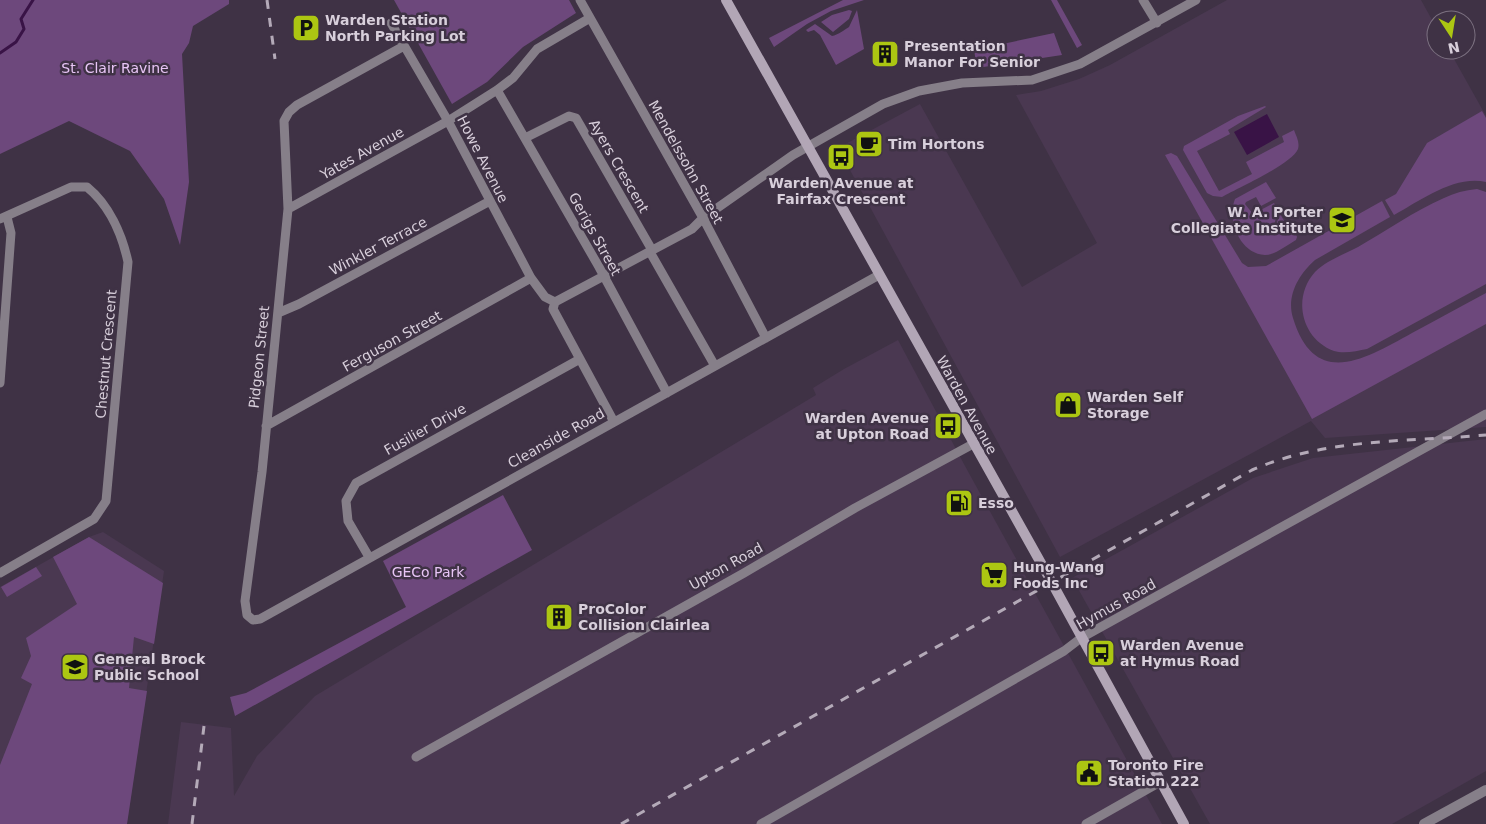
<svg xmlns="http://www.w3.org/2000/svg" width="1486" height="824" viewBox="0 0 1486 824" font-family="'DejaVu Sans',sans-serif">
<rect width="100%" height="100%" fill="#3f3245"/>
<path fill="#4a3851" d="M1227 0H1421L1436 27V50H1449L1486 116V427L1325 438 1311 421 1060 557 838 148 920 104 1022 287 1097 243 1016 95 1041 91 1079 79 1110 65Z
M898 340 965 466 1162 824H168L181 722 231 728 234 796 257 756 315 696 816 395 813 388 844 369Z
M1486 439V771L1392 824H1210L1072 578 1253 478 1313 458Z
M103 532 164 571 127 824H0V587L89 537Z"/>
<path fill="#6d487c" d="M0 0H229V4L193 26 189 43 182 54 189 182 180 245 164 199 130 151 69 121 0 154Z
M394 0H569L576 13 523 47 487 82 452 104Z
M843 0H864L831 11 807 24 774 47 769 38Z
M1051 0H1057L1082 45 1077 48Z
M849 10 852 11 849 19 833 32 821 22 832 15Z
M857 10 864 49 836 65 820 35 814 30 808 32 806 30 815 24 832 36C838 35 844 30 849 27Z
M1054 33 1062 55 977 68 974 50Z
M1265 106 1266 107 1228 130 1230 134 1197 151 1219 191 1252 174 1246 162 1284 142 1282 136 1294 130C1296 136 1300 142 1298 149 1292 164 1238 188 1222 197L1213 196 1207 193 1183 150 1184 146 1238 116Z
M1482 111 1486 118V182C1454 175 1420 201 1394 215L1385 200 1396 194 1427 143Z
M1171 153 1177 156 1242 263 1248 267 1266 266 1382 201 1390 217 1315 260C1299 274 1286 296 1293 318 1315 390 1365 359 1412 333 1437 320 1461 306 1486 293V324L1312 419 1165 155Z
M1266 182 1276 198 1261 206 1256 197 1246 202 1245 204 1253 214 1274 203 1278 211 1274 225 1275 227 1278 226 1277 222 1280 214 1292 234H1296L1297 237 1296 240C1287 245 1275 255 1265 255 1239 254 1227 219 1235 199Z
M1477 189 1486 192V284L1367 349C1357 351 1344 354 1334 351 1301 339 1292 297 1315 272 1326 261 1344 254 1358 247 1386 231 1414 211 1444 198 1454 193 1465 190 1477 189Z
M503 495 532 550 235 716 230 697 246 693 406 607 383 561Z
M89 537 163 583 154 644 134 637 129 688 147 691 127 824H0V765L32 684 21 678 31 656 26 638 77 604 53 557Z
M36 567 42 576 7 597 1 587Z"/>
<path fill="#391346" d="M1267 114 1279 137 1247 155 1234 132Z"/>
<g fill="none" stroke-linecap="round" stroke-linejoin="round">
<path stroke="#391346" stroke-width="3" d="M0 53 16 42 24 29 21 19 33 0"/>
<path stroke="#867f89" stroke-width="9" d="M580 0 703 218 766 338
M1143 0 1157 23
M391 23 448 121 531 278 545 297 555 302 692 229 703 218 793 155 883 104 919 91 962 83 1032 80 1080 64 1196 0
M404 46 297 105 289 112 284 121 288 209 262 472 245 601 247 615 253 620 260 619 879 275
M497 90 599 267 667 393
M525 138 569 116 576 118 652 250
M288 209 448 121 497 90 513 78 537 49 590 18
M0 219 71 187H87C109 205 122 234 128 262L106 501 94 519 0 573
M650 252 715 366
M555 302 553 309 614 422
M278 313 299 304 490 201
M0 383 11 233 7 217
M266 426 531 278
M369 557 348 521 346 501 356 483 580 359
M416 757 744 573 855 508 973 444
M761 824 1064 651 1081 638 1486 414
M1086 824 1160 782"/>
<path stroke="#867f89" stroke-width="10" d="M1424 824 1486 790"/>
<path stroke="#b2a6b6" stroke-width="10" d="M726 0 1051 581 1184 824"/>
<path stroke="#b4aab8" stroke-width="3" stroke-dasharray="9 9" stroke-linecap="butt" d="M267 0 275 59
M192 824 204 726
M621 824 1252 470C1326 438 1406 442 1486 435"/>
</g>
<defs>
<symbol id="parking-square" viewBox="-11 -11 22 22"><rect x="-9" y="-9" width="18" height="18" rx="4" fill="#acc612" stroke="#3f3245"/><path d="M-3.5-5.5H1a3.5 3.5 0 0 1 0 7H-1V5.5H-3.5ZM-1-3.4V-.6H.8a1.4 1.4 0 0 0 0-2.8Z" fill="#111"/></symbol>
<symbol id="building-square" viewBox="-11 -11 22 22"><rect x="-9" y="-9" width="18" height="18" rx="4" fill="#acc612" stroke="#3f3245"/><path d="M-4-6H4V6H1V3H-1V6H-4ZM-2.5-4.3h1.7v1.8h-1.7ZM.8-4.3h1.7v1.8H.8ZM-2.5-1h1.7V.8h-1.7ZM.8-1h1.7V.8H.8Z" fill="#111"/></symbol>
<symbol id="cafe-square" viewBox="-11 -11 22 22"><rect x="-9" y="-9" width="18" height="18" rx="4" fill="#acc612" stroke="#3f3245"/><path d="M-5.5-4.5H6V0H3Q3 3.5 0 3.5H-2.5Q-5.5 3.5-5.5 0ZM3-3.2v2h1.7v-2ZM-6 4.5H4V6H-6Z" fill="#111"/></symbol>
<symbol id="bus-square" viewBox="-11 -11 22 22"><rect x="-9" y="-9" width="18" height="18" rx="4" fill="#acc612" stroke="#3f3245"/><path d="M-5-6H5V4H4V6H2V4H-2V6H-4V4H-5ZM-3.5-4V0h7V-4ZM-3.5 1.2v1.5H-2V1.2ZM2 1.2v1.5H3.5V1.2Z" fill="#111"/></symbol>
<symbol id="school-square" viewBox="-11 -11 22 22"><rect x="-9" y="-9" width="18" height="18" rx="4" fill="#acc612" stroke="#3f3245"/><path d="M0-5L7-2L0 1L-7-2ZM-4 1L0 2.5L4 1V4Q0 6-4 4Z" fill="#111"/></symbol>
<symbol id="shop-square" viewBox="-11 -11 22 22"><rect x="-9" y="-9" width="18" height="18" rx="4" fill="#acc612" stroke="#3f3245"/><path d="M-5-2.5h2.3a2.7 3.5 0 0 1 5.4 0H5L5.5 6h-11ZM-1.5-2.5h3a1.5 2.3 0 0 0-3 0Z" fill="#111"/></symbol>
<symbol id="fuel-square" viewBox="-11 -11 22 22"><rect x="-9" y="-9" width="18" height="18" rx="4" fill="#acc612" stroke="#3f3245"/><path d="M-5.5-6h7V0h2V4h1.3V-2.5L3-4.5l.8-.8L6-3V5H2.5V1h-1V6h-7ZM-4.2-4.7v3.2H.2V-4.7Z" fill="#111"/></symbol>
<symbol id="supermarket-square" viewBox="-11 -11 22 22"><rect x="-9" y="-9" width="18" height="18" rx="4" fill="#acc612" stroke="#3f3245"/><path d="M-6-5.5h2.5l.6 2H6L4.5 2H-2.5L-4.4-4H-6ZM-1.5 3.2a1.3 1.3 0 1 0 .1 0ZM3 3.2a1.3 1.3 0 1 0 .1 0Z" fill="#111"/></symbol>
<symbol id="civic-square" viewBox="-11 -11 22 22"><rect x="-9" y="-9" width="18" height="18" rx="4" fill="#acc612" stroke="#3f3245"/><path d="M-.6-6.5H3V-4.5H.6V-3L4-1V1h2V6H-6V1h2V-1L-.6-3ZM-1.2 2.5V6h2.4V2.5Z" fill="#111"/></symbol>
</defs>
<g fill-rule="evenodd">
<use href="#parking-square" x="290" y="12" width="32" height="32"/>
<use href="#building-square" x="869" y="38" width="32" height="32"/>
<use href="#cafe-square" x="853" y="128" width="32" height="32"/>
<use href="#bus-square" x="825" y="141" width="32" height="32"/>
<use href="#school-square" x="1326" y="204" width="32" height="32"/>
<use href="#shop-square" x="1052" y="389" width="32" height="32"/>
<use href="#bus-square" x="932" y="410" width="32" height="32"/>
<use href="#fuel-square" x="943" y="487" width="32" height="32"/>
<use href="#supermarket-square" x="978" y="559" width="32" height="32"/>
<use href="#building-square" x="543" y="601" width="32" height="32"/>
<use href="#bus-square" x="1085" y="637" width="32" height="32"/>
<use href="#school-square" x="59" y="651" width="32" height="32"/>
<use href="#civic-square" x="1073" y="757" width="32" height="32"/>
</g>
<g text-anchor="middle" stroke-width="5" stroke-linejoin="round" paint-order="stroke">
<g font-size="14" font-weight="bold" fill="#d8cfdb" stroke="#3f3245" text-anchor="start">
<text x="325" y="25">Warden Station<tspan x="325" dy="16">North Parking Lot</tspan></text>
<text x="904" y="51">Presentation<tspan x="904" dy="16">Manor For Senior</tspan></text>
<text x="888" y="149">Tim Hortons</text>
<text x="841" y="188" text-anchor="middle">Warden Avenue at<tspan x="841" dy="16">Fairfax Crescent</tspan></text>
<text x="1323" y="217" text-anchor="end">W. A. Porter<tspan x="1323" dy="16">Collegiate Institute</tspan></text>
<text x="1087" y="402">Warden Self<tspan x="1087" dy="16">Storage</tspan></text>
<text x="929" y="423" text-anchor="end">Warden Avenue<tspan x="929" dy="16">at Upton Road</tspan></text>
<text x="978" y="508">Esso</text>
<text x="1013" y="572">Hung-Wang<tspan x="1013" dy="16">Foods Inc</tspan></text>
<text x="578" y="614">ProColor<tspan x="578" dy="16">Collision Clairlea</tspan></text>
<text x="1120" y="650">Warden Avenue<tspan x="1120" dy="16">at Hymus Road</tspan></text>
<text x="94" y="664">General Brock<tspan x="94" dy="16">Public School</tspan></text>
<text x="1108" y="770">Toronto Fire<tspan x="1108" dy="16">Station 222</tspan></text>
</g>
<g font-size="14" fill="#e8c5f6" stroke="#3f3245">
<text x="115" y="73">St. Clair Ravine</text>
<text x="428" y="577">GECo Park</text>
</g>
<g font-size="14" fill="#d8cfdb" stroke="#3f3245">
<text transform="translate(362 153) rotate(-29)" y="5">Yates Avenue</text>
<text transform="translate(483 159) rotate(63)" y="5">Howe Avenue</text>
<text transform="translate(686 162) rotate(61)" y="5">Mendelssohn Street</text>
<text transform="translate(619 166) rotate(60)" y="5">Ayers Crescent</text>
<text transform="translate(595 234) rotate(61)" y="5">Gerigs Street</text>
<text transform="translate(378 246) rotate(-28)" y="5">Winkler Terrace</text>
<text transform="translate(392 341) rotate(-29)" y="5">Ferguson Street</text>
<text transform="translate(106 354) rotate(-85)" y="5">Chestnut Crescent</text>
<text transform="translate(259 357) rotate(-84)" y="5">Pidgeon Street</text>
<text transform="translate(967 405) rotate(61)" y="5">Warden Avenue</text>
<text transform="translate(425 429) rotate(-29)" y="5">Fusilier Drive</text>
<text transform="translate(556 438) rotate(-29)" y="5">Cleanside Road</text>
<text transform="translate(726 566) rotate(-29)" y="5">Upton Road</text>
<text transform="translate(1116 604) rotate(-29)" y="5">Hymus Road</text>
</g>
</g>
<g transform="translate(1451 35) rotate(168)"><circle r="24" fill="#3f3245" stroke="#7c7181"/>
<path d="M0-4L9 19L0 12L-9 19Z" fill="#acc612"/>
<text y="-8" font-size="14" font-weight="bold" text-anchor="middle" fill="#d8cfdb">N</text>
</g>
</svg>
